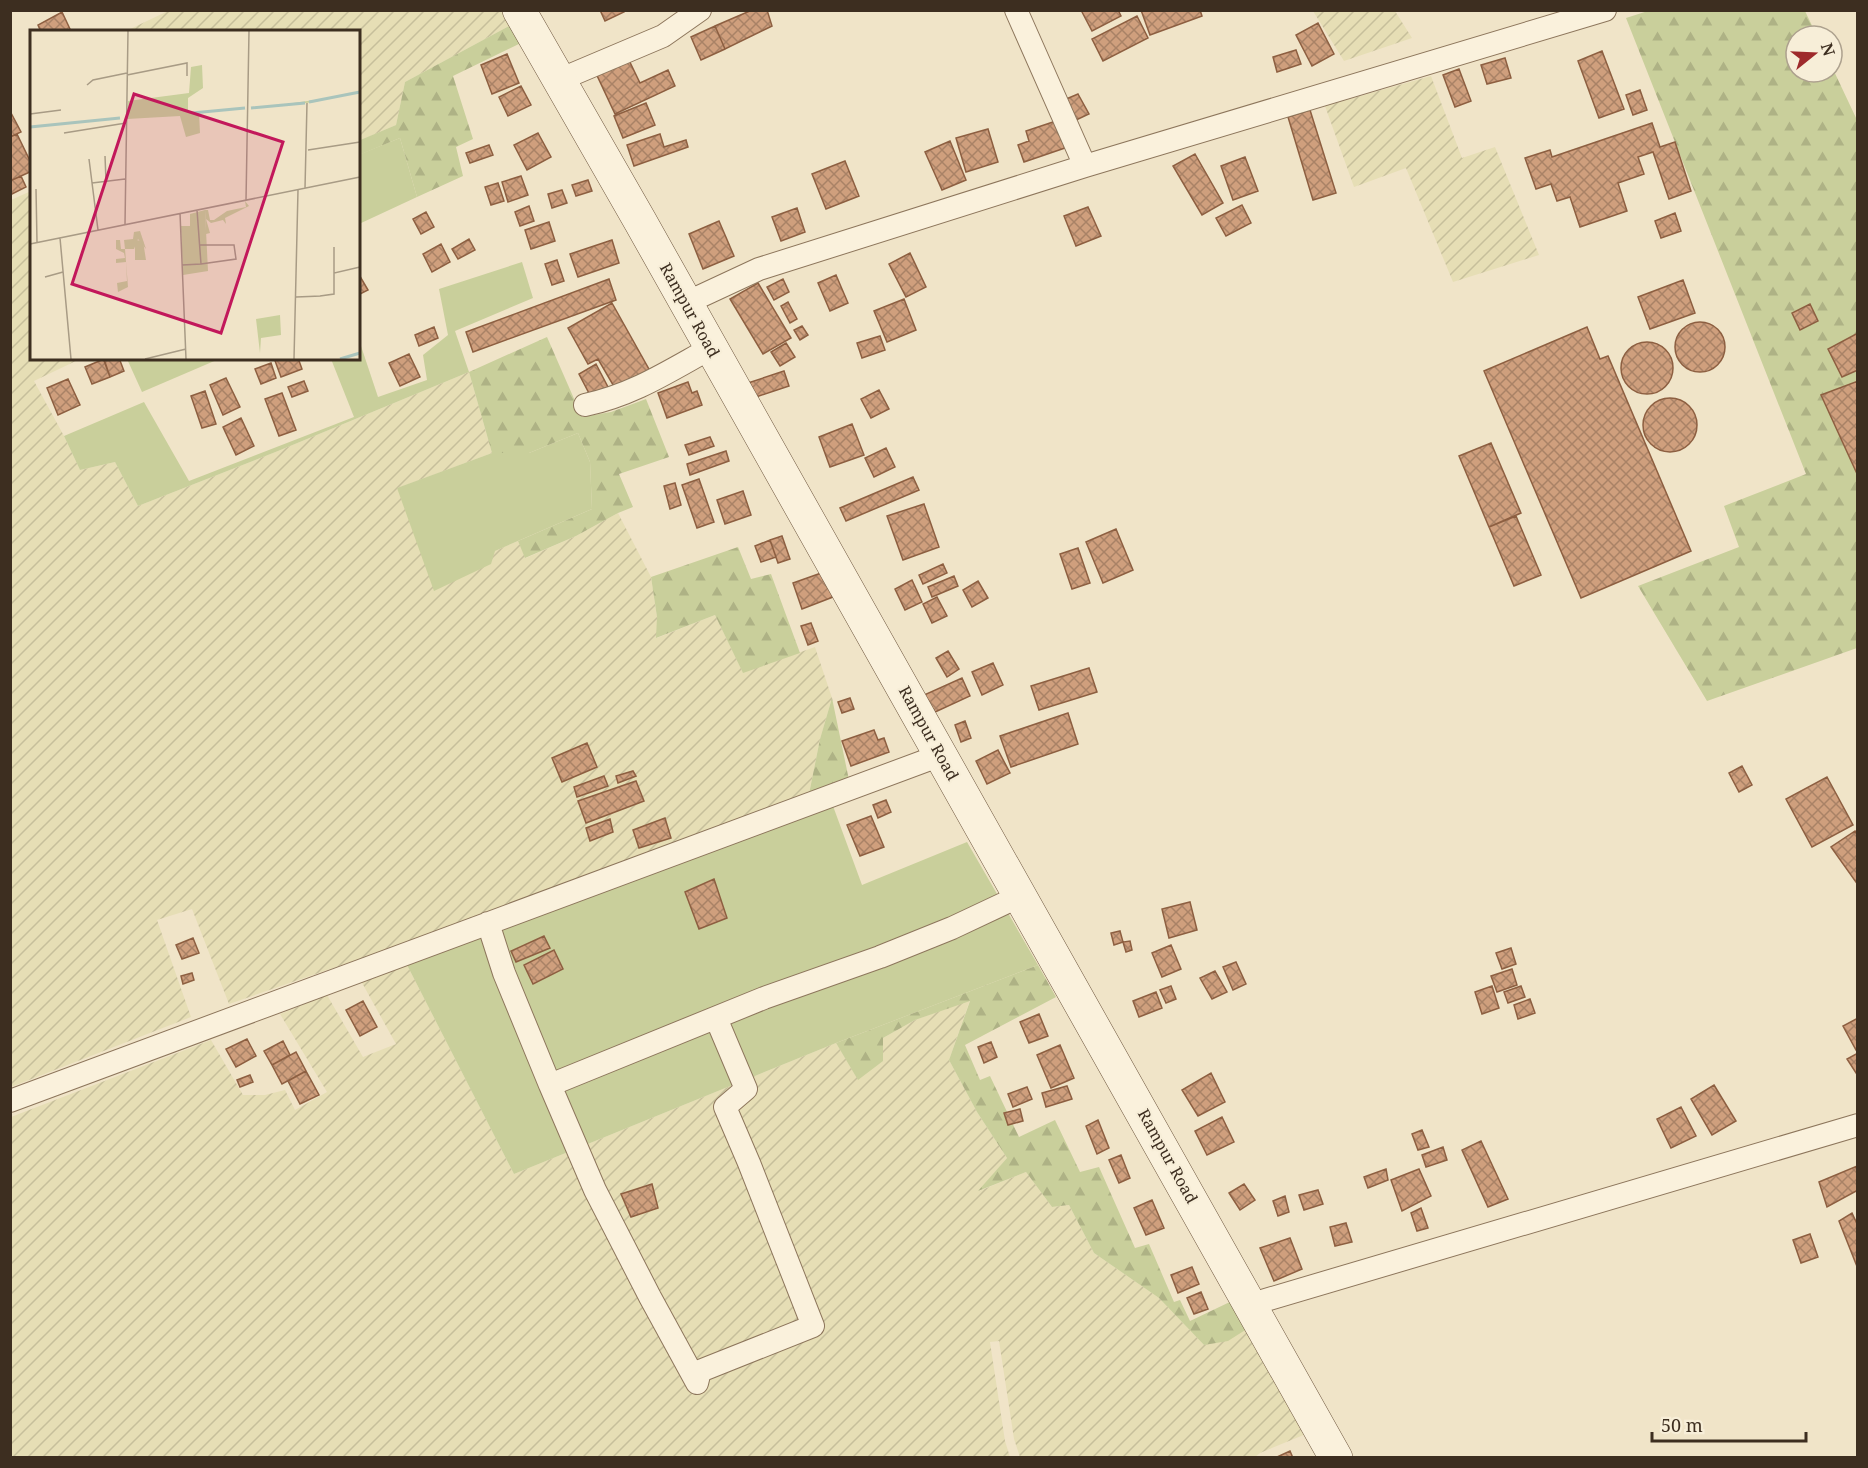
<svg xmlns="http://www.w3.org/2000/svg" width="1868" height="1468" viewBox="0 0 1868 1468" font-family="'Noto Serif',serif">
<defs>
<pattern id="farmland-furrows" width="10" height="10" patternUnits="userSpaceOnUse" patternTransform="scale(1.5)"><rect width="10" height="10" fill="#e6deb5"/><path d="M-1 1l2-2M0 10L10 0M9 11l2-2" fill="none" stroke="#c6bf9b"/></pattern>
<pattern id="forest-firs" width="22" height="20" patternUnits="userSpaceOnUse" patternTransform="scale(1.5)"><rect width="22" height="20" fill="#c9cf9b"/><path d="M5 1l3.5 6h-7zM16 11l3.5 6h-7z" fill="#aeb285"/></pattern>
<pattern id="building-cross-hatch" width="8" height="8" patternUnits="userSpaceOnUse" patternTransform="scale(1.5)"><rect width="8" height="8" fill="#cf9f7d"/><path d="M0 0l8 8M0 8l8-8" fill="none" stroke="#a98266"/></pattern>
</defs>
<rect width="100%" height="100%" fill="#f0e4c8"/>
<path fill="url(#farmland-furrows)" d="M170 10H502L511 25 405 82 396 125 359 141 358 32H124Z
M1313 11H1395L1412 38 1344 61Z
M1431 76 1462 158 1495 147 1539 255 1453 282 1406 168 1354 187 1325 106Z
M31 191 32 358 80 359 34 381 64 436 80 470 115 462 138 506 278 451 469 372 492 453 398 488 495 551 518 541 526 558 576 536 618 513 651 577 657 617V638L715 615 743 672 815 647 832 698 820 739 809 794 400 945 229 1004 192 909 157 920 191 1017 11 1087V200Z
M406 963 514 1174 836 1043 858 1079 883 1038 915 1020 970 1000 949 1060 977 1112 1007 1158 979 1191 1026 1172 1052 1207 1069 1205 1094 1253 1159 1298 1204 1345 1250 1327 1306 1434 1260 1453 1255 1457H1020L1014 1439 999 1341 990 1342 1005 1441 1010 1457 11 1458V1117L211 1040 243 1095H265L285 1090 295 1110 327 1092 280 1014 327 995 363 1057 396 1044 361 981Z"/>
<path fill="#c9cf9b" d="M400 138 417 197 359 224 358 155Z
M522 262 533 298 455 331 469 372 278 451 138 506 115 462 80 470 64 436 144 402 189 481 354 417 331 359 358 358 359 340 378 397 427 380 423 355 448 335 439 289Z
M127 359H219L142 392Z
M578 433 590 462 592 509 495 551 491 564 434 591 397 488 492 453H529Z
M833 806 862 885 967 842 1038 965 836 1043 514 1174 406 963Z"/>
<path fill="url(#forest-firs)" d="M1651 10 1805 11 1817 36H1796V72H1832V67L1857 120V648L1707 701 1638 586 1739 547 1724 506 1806 474 1626 18Z
M511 25 521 43 453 76 473 139 456 147 463 176 417 197 400 138 359 155 358 141 396 125 405 82Z
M547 337 582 417 611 412 646 399 669 457 619 474 633 507 618 513 576 536 525 558 518 541 592 509 590 462 578 433 529 453H492L469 372Z
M738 547 751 579 771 574 800 653 743 673 715 615 656 638 657 617 651 577Z
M832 698 849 780 809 794 820 739Z
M1038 965 1056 997 965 1045 980 1080 990 1076 1019 1137 1055 1120 1080 1172 1099 1167 1135 1248 1149 1244 1174 1302 1180 1300 1190 1321 1234 1300 1250 1327 1228 1341 1204 1345 1159 1298 1094 1253 1069 1205 1052 1207 1026 1172 978 1191 1007 1158 977 1112 949 1060 970 1001 915 1020 883 1038V1061L858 1080 836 1043Z"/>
<path fill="url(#building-cross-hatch)" stroke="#8d5f41" stroke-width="1.5" d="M600 10H623L624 12 605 21Z
M752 10H767L772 26 725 49 715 26Z
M1081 10H1118L1121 16 1092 31Z
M1141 10H1200L1202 16 1150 35Z
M62 12 70 29 66 32H41L38 25Z
M1137 16 1148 38 1103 61 1092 39Z
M1318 23 1334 54 1312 66 1296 35Z
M715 26 725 49 701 60 691 37Z
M1296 50 1301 64 1277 72 1273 57Z
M1602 51 1624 109 1599 118 1578 61Z
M507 54 519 83 492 94 481 65Z
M626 54 640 83 668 70 675 86 615 114 594 69Z
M1505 58 1511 78 1487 84 1481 65Z
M1459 69 1471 101 1455 107 1443 75Z
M521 86 531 105 508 116 499 97Z
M1640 90 1647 110 1633 115 1626 95Z
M1078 94 1089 114 1074 121 1064 100Z
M646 103 655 125 623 138 614 116Z
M1310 110 1336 193 1313 200 1288 117Z
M10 111 21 132 10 137Z
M1056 121 1065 148 1024 162 1018 145 1029 141 1026 131Z
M1652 123 1660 147 1675 142 1691 191 1669 199 1653 152 1638 157 1644 174 1618 183 1627 211 1580 227 1570 197 1557 201 1551 184 1536 189 1525 158 1550 150 1552 157Z
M988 129 998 162 966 172 956 138Z
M538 133 551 157 527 170 514 145Z
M17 134 32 165V171L10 181V137Z
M660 134 664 147 686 140 688 147 634 166 627 145Z
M950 141 966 180 942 190 925 152Z
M489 145 493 155 470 163 466 153Z
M1195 154 1223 203 1202 215 1173 166Z
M1245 157 1258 191 1233 200 1221 166Z
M845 161 859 196 826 209 812 174Z
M21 176 26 187 10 195V181Z
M521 176 528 195 508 202 502 182Z
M588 180 592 191 576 196 572 185Z
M498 183 504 201 491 205 485 187Z
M562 190 567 203 552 208 548 194Z
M1242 205 1251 223 1226 236 1216 218Z
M529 206 534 221 520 226 515 212Z
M1088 207 1101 236 1076 246 1064 216Z
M797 208 805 232 781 241 772 217Z
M426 212 434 227 421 234 413 219Z
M1675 213 1681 231 1661 238 1655 221Z
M719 221 734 256 703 269 689 234Z
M549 222 555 241 531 249 525 230Z
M469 239 475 250 458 259 452 249Z
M612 240 619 263 578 277 570 254Z
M441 244 450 262 432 272 423 254Z
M910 253 926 287 906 297 889 264Z
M557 260 564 281 552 285 545 264Z
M358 273 368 290 358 295Z
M836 275 848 303 830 311 818 283Z
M609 279 616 300 473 352 466 332Z
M783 279 789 292 774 300 767 287Z
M1683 280 1695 313 1650 329 1638 297Z
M758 283 791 338 763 354 730 299Z
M904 299 916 330 887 342 874 311Z
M788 302 797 319 790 323 781 306Z
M612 303 650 371 616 390 598 359 588 364 568 328Z
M1810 304 1818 321 1800 330 1792 313Z
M1675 347a25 25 0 1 1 50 0a25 25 0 1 1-50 0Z
M802 326 808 335 800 340 794 330Z
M434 327 438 338 419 346 415 335Z
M1587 327 1600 359 1608 356 1691 551 1581 598 1484 371Z
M1858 333V370L1842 377 1828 349Z
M880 336 885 350 862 358 857 343Z
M1621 368a26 26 0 1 1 52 0a26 26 0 1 1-52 0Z
M786 343 795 357 780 366 771 352Z
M409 354 420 377 400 386 389 363Z
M103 358H119L124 371 110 377Z
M274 358H298L302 369 281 377Z
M104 359 110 377 92 384 85 367Z
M271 363 276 378 261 384 255 369Z
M596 364 609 389 592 399 579 374Z
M784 371 789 386 753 398 748 383Z
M226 378 240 407 223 415 210 385Z
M68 379 80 405 58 415 47 388Z
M304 381 308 391 292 397 288 387Z
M1858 381V476L1821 395Z
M688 382 692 393 697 391 702 405 667 418 658 393Z
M879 390 889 409 871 418 861 399Z
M205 391 216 424 202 428 191 396Z
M282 393 296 430 279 436 265 399Z
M1643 425a27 27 0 1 1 54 0a27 27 0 1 1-54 0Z
M241 418 254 446 236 455 223 427Z
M852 424 864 455 830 467 819 437Z
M710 437 714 446 689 455 685 445Z
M1491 443 1521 513 1489 527 1459 456Z
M886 448 895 467 874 477 865 458Z
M726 451 729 461 690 475 687 464Z
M913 477 919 490 846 521 840 508Z
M699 479 714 522 697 528 682 485Z
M675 483 681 505 670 509 664 486Z
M743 491 751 515 725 524 717 500Z
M924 504 939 547 903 560 887 516Z
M1516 516 1541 575 1514 586 1489 527Z
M1116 529 1133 570 1103 583 1086 542Z
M782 536 790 559 778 563 770 540Z
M770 540 776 557 761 562 755 546Z
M1078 548 1090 583 1072 589 1060 554Z
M943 564 947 573 923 584 919 575Z
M824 572 833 597 802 609 793 583Z
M954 576 958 586 932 597 928 587Z
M912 580 922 602 905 610 895 589Z
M978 581 988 598 972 607 963 590Z
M937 597 947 616 932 623 923 604Z
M811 623 818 641 808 645 801 626Z
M948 651 959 669 947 677 936 658Z
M993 663 1003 685 982 695 972 672Z
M1089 668 1097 692 1039 710 1031 686Z
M962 678 970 696 933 713 924 695Z
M850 698 854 709 842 713 838 702Z
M1068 713 1078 744 1011 767 1000 736Z
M965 721 971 738 961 742 955 725Z
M874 730 878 740 884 738 889 752 851 766 842 741Z
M587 743 597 767 562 782 552 758Z
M998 750 1010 773 987 784 976 761Z
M1742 766 1752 785 1739 792 1729 773Z
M633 771 636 776 618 783 616 776Z
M604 776 608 786 577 797 574 787Z
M1827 777 1853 825 1812 847 1786 799Z
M636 781 644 801 586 823 578 801Z
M886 800 891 812 878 818 873 805Z
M871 816 884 847 860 856 847 825Z
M665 818 671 838 639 848 633 830Z
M610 819 613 832 590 841 586 828Z
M1855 831 1858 836V885L1831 847Z
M714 879 727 918 699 929 685 892Z
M1190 902 1197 930 1169 938 1162 909Z
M1120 931 1123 942 1114 945 1111 933Z
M544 936 550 948 516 962 511 951Z
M193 938 199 953 182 959 176 945Z
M1130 941 1132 950 1126 952 1123 942Z
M1171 945 1181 969 1162 977 1152 953Z
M1511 948 1516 964 1502 969 1496 953Z
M554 950 563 969 533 984 524 965Z
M1236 962 1246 984 1233 990 1223 967Z
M1512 969 1517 985 1497 992 1491 976Z
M1215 971 1227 992 1212 999 1200 978Z
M192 973 194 980 183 984 181 976Z
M1171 986 1176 999 1166 1003 1160 990Z
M1492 986 1499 1008 1482 1014 1475 992Z
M1521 986 1525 997 1508 1003 1504 992Z
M1156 992 1162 1008 1139 1017 1133 1001Z
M1530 999 1535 1013 1518 1019 1514 1005Z
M363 1001 377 1027 360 1036 346 1010Z
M1039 1014 1048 1036 1029 1043 1020 1022Z
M1858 1018V1049L1856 1050 1843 1026Z
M247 1039 256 1056 236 1067 226 1049Z
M283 1041 290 1055 272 1065 264 1051Z
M991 1042 997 1057 984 1063 978 1047Z
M1060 1045 1074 1078 1051 1088 1037 1055Z
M296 1052 306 1071 282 1084 272 1065Z
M1858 1053V1076L1847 1059Z
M306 1071 319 1095 300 1104 288 1081Z
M1211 1073 1225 1102 1198 1116 1182 1090Z
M250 1075 253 1082 240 1087 237 1080Z
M1714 1085 1736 1121 1712 1135 1691 1099Z
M1067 1086 1072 1099 1046 1107 1042 1093Z
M1027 1087 1032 1099 1013 1107 1008 1094Z
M1681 1107 1696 1136 1671 1148 1657 1119Z
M1020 1109 1023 1121 1008 1125 1004 1113Z
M1222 1117 1234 1142 1207 1155 1195 1131Z
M1098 1120 1109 1148 1097 1154 1086 1126Z
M1422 1130 1429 1147 1418 1150 1412 1134Z
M1481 1141 1508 1199 1488 1207 1462 1150Z
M1443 1147 1447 1160 1426 1167 1422 1155Z
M1121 1155 1130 1178 1119 1183 1109 1160Z
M1857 1166 1858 1190 1827 1207 1819 1182Z
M1386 1169 1388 1180 1368 1188 1364 1177Z
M1419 1169 1431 1196 1402 1211 1391 1180Z
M652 1184 658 1208 631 1217 621 1194Z
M1244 1184 1255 1200 1240 1210 1229 1193Z
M1318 1190 1323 1204 1304 1210 1299 1195Z
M1285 1196 1289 1212 1278 1216 1273 1201Z
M1152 1200 1164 1228 1146 1235 1134 1208Z
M1421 1208 1428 1228 1417 1231 1411 1213Z
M1852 1213 1858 1226V1269L1839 1221Z
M1346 1223 1352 1242 1335 1246 1330 1227Z
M1810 1234 1818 1257 1801 1263 1793 1240Z
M1290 1238 1302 1269 1274 1281 1260 1248Z
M1192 1267 1199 1284 1178 1293 1171 1275Z
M1201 1292 1208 1309 1194 1314 1187 1298Z
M1290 1451 1293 1458H1277V1457Z"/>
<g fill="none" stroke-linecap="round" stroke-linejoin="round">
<defs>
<path id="minor" d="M1016 10 1085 166
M559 80 663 36 700 10
M686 303 759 269 1085 166 1605 10
M585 405C633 395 669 371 711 348
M488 923 504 973 550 1085 764 998 880 957 952 928 1020 896
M550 1085 595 1190 650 1297 697 1383 700 1371 813 1326 749 1163 725 1107 746 1089 716 1018
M10 1101 941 755
M1252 1304 1858 1125"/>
<path id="secondary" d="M519 10 640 221 1336 1458"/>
</defs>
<use href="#minor" stroke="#8d765c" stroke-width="24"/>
<use href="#secondary" stroke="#6f573f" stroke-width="34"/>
<use href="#minor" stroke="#faf1dc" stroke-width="22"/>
<use href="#secondary" stroke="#faf1dc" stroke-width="33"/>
</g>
<g text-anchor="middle" stroke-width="4.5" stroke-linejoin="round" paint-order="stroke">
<g font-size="16" fill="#3d2e20" stroke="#f7eed8">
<text transform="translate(690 310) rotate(61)" y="6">Rampur Road</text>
<text transform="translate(929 733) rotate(61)" y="6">Rampur Road</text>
<text transform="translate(1168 1156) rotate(61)" y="6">Rampur Road</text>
</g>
</g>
<g transform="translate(30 30)">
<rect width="330" height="330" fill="#f0e4c8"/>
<path d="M330 60 285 72 220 79 299 68ZM175 180 178 241 153 245 151 196H160V184ZM86 210H90L91 219H95L98 257 88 262 87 253 97 251 96 232 86 233V229L95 228 94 223 86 219ZM105 210 113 211 116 230H105Z" fill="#c9cf9b"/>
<path d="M172 35 173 58 158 68V82L169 83 170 103 156 107 150 86 97 89 98 71 159 63 161 37ZM215 171 219 176 195 188 196 194 193 190 181 193 176 189 180 203 176 204 175 180H178L180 190H184L197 181 216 177ZM110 201 116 219 108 209 104 219H95L94 210 103 209 104 202ZM250 285 251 305 231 308 230 323 226 289Z" fill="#c9cf9b"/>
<path fill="none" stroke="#a9c4bc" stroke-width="3" d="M279 72 330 62M221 78 275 73M162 83 215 78M0 97 90 88M310 329 330 323"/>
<path fill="none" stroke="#a89b85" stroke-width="1.5" d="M97 45 157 33V46M57 55 63 50 97 43M0 84 31 80M34 103 96 93M278 120 330 112M75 126 76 151M59 129 68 200M62 153 95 149M275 158 277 73M6 159 7 212M216 170 219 1M150 183 156 329M95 194 98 1M30 208 41 329M0 214 330 147M169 215H204L206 229 171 234M152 235 171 234 167 180M304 243V217M15 247 33 242M290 266 304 264V243L330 237M266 267 291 266M115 329 156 319M264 329 268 160"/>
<path fill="#c2185b" fill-opacity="0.15" stroke="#c2185b" stroke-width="3" d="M104 64 253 112 191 303 42 254Z"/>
<rect width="330" height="330" fill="none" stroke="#3d2e20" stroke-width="3"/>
</g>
<rect width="1868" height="1468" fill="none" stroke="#3d2e20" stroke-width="24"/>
<g transform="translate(1814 54) rotate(72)"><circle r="28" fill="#f7eed8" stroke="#ada18e" stroke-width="1.5"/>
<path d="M0-4.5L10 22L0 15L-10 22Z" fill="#9e2a2b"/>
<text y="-9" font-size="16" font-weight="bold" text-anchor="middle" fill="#3d2e20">N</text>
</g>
<path d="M1652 1432v9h154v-9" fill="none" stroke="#3d2e20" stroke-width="3"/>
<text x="1661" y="1432" font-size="18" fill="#3d2e20" stroke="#f7eed8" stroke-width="4.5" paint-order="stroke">50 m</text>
</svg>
